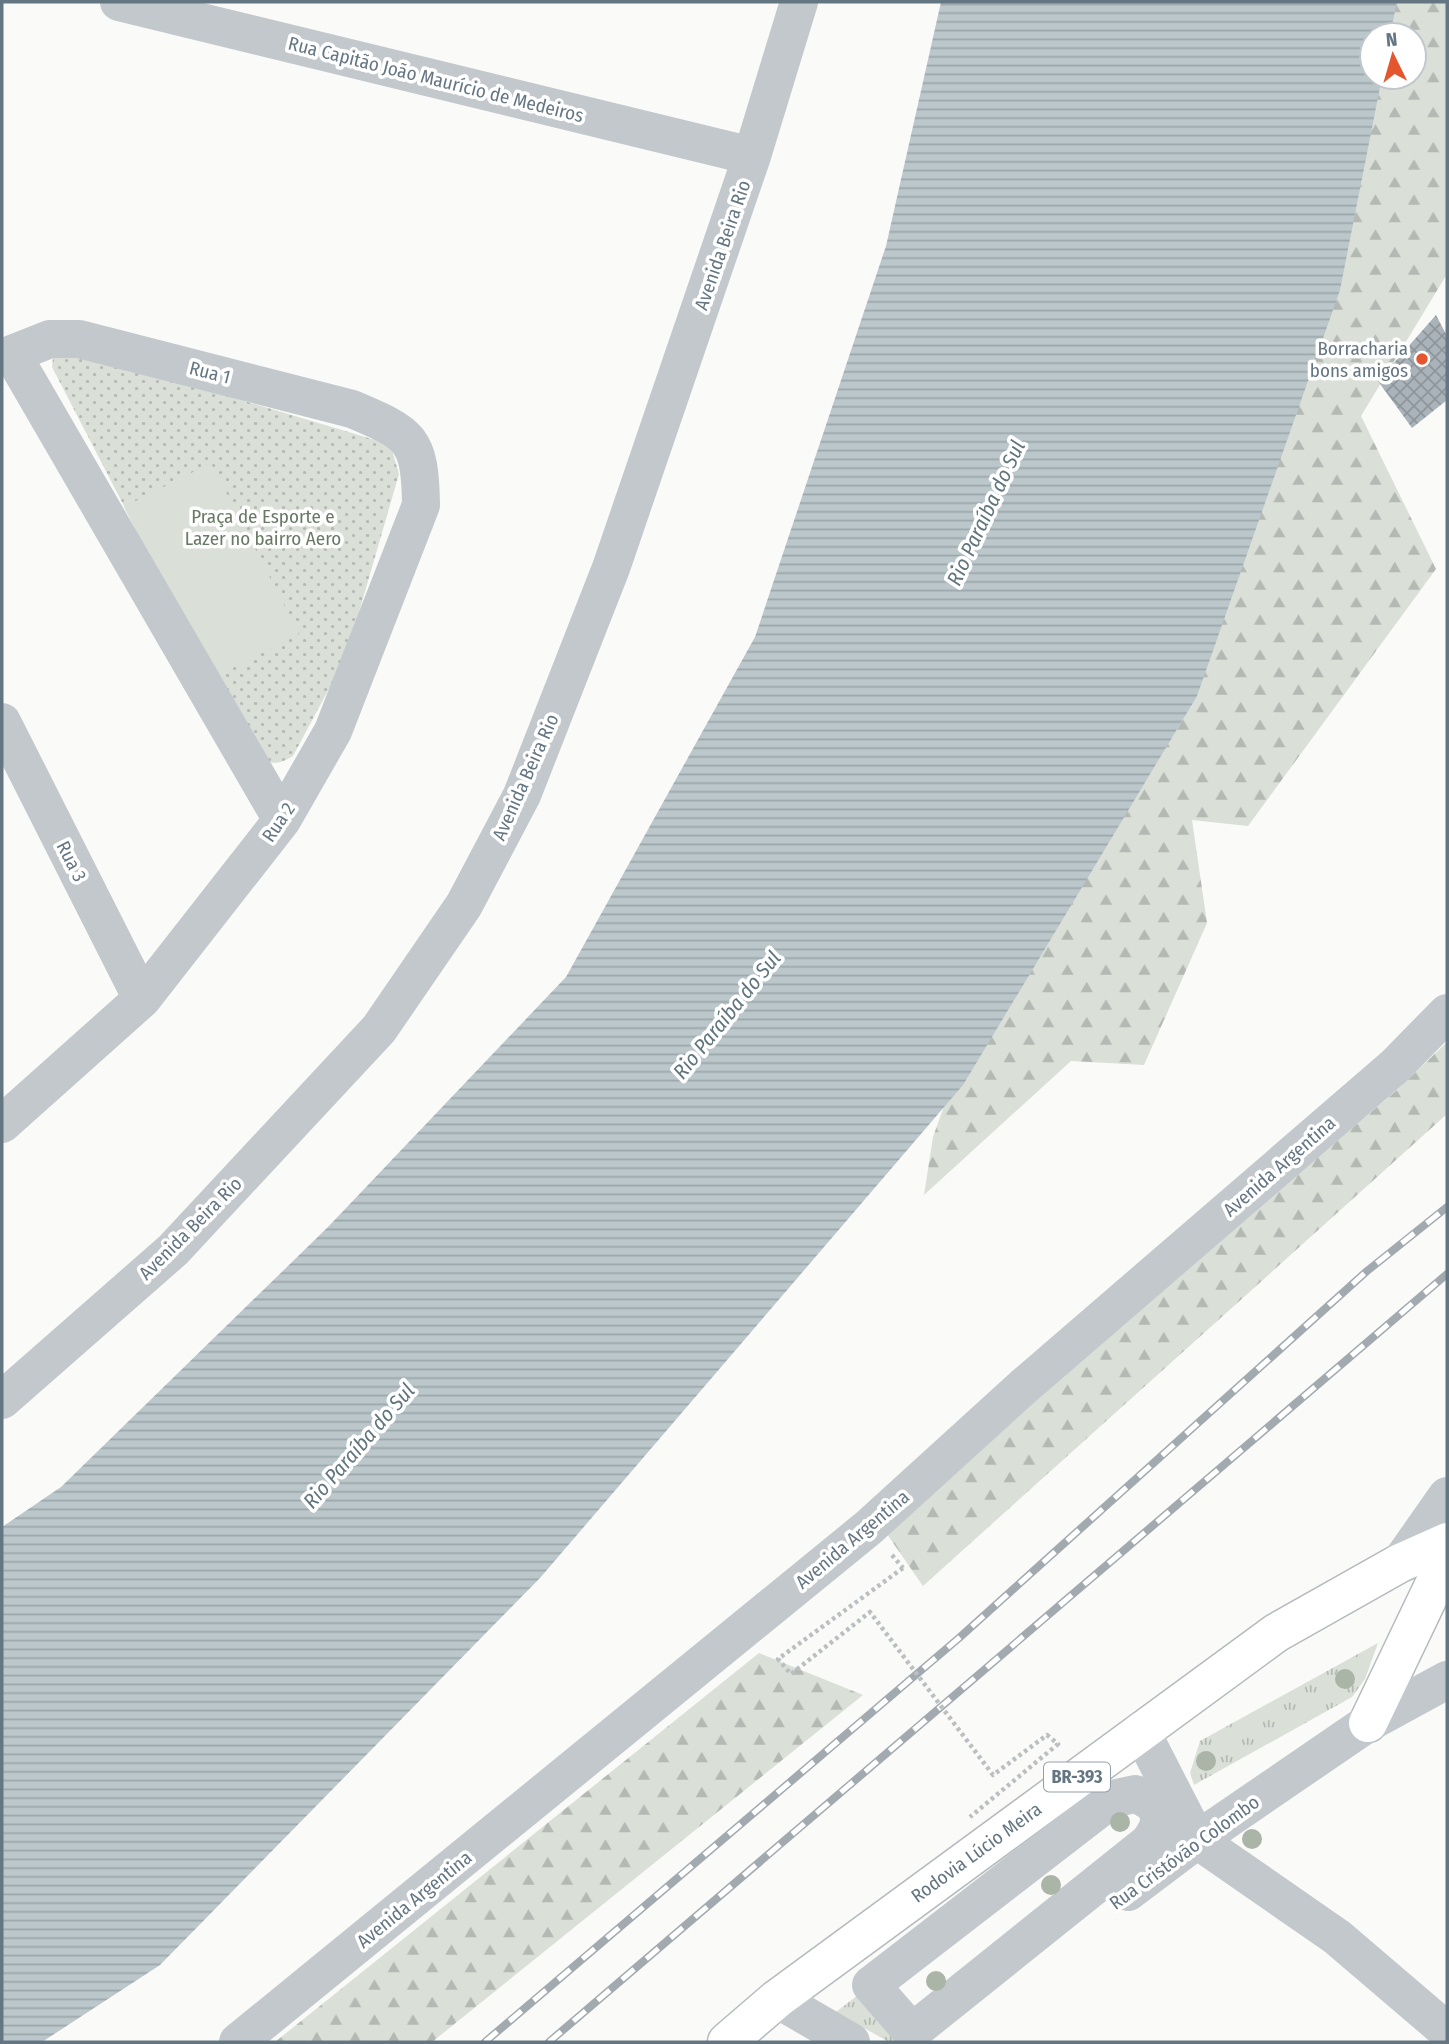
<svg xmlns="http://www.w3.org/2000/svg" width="1449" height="2044" viewBox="0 0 1449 2044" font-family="'Fira Sans Condensed',sans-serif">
<defs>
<pattern id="grass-tufts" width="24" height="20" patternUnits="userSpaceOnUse" patternTransform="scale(1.75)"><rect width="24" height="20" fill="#dadfd7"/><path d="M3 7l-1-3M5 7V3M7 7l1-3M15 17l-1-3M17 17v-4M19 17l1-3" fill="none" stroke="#b4b9b4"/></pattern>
<pattern id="forest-firs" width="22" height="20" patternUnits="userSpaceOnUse" patternTransform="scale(1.75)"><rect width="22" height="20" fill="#dadfd7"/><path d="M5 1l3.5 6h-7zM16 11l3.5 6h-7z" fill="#b4b9b4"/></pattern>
<pattern id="park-dots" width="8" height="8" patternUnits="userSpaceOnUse" patternTransform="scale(1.75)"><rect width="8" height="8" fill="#dadfd7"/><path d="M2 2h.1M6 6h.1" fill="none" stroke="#b4b9b4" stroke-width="1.8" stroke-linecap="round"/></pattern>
<pattern id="water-rules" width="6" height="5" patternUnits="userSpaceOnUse" patternTransform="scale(1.75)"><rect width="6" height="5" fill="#bbc7cb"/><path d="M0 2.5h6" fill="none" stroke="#9ca6aa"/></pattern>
<pattern id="building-cross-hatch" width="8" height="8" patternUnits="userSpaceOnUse" patternTransform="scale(1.75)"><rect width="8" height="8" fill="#aab3b9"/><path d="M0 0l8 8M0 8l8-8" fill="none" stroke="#8e969c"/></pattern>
</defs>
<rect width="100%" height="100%" fill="#fafaf8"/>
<path fill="url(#grass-tufts)" d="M1378 1643 1365 1679 1352 1697 1194 1785 1190 1773 1200 1741Z
M871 1985 899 2041H887L836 2012Z"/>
<path fill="url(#forest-firs)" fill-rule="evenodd" d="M1338 2H1447V274L1361 416 1436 569 1248 826 1192 820 1207 923 1144 1065 1071 1061 924 1195 933 1137ZM1372 35H1414V77H1372Z
M1447 1042V1114L923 1586 882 1527 1397 1090Z
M759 1653 863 1695 432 2042H275Z"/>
<path fill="url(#park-dots)" d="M70 349 382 442 392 450 399 474 346 657 293 756C279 765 270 764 255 759L52 367 53 357Z"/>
<path fill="#dadfd7" d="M211 463 299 634 211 679 124 507Z"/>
<path fill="url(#water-rules)" d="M941 2H1397L1390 35H1372V77H1382L1340 290 1197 696 963 1085 540 1578 160 1965 42 2042H2V1527L61 1487 328 1227 566 977 755 637 886 246Z"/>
<path fill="url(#building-cross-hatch)" d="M1436 315 1447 336V400L1412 428 1378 381Z"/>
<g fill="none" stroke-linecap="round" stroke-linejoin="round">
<defs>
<path id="major" d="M1368 1723 1447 1558
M727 2042 777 1999 1276 1633 1400 1563 1447 1542"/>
</defs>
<use href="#major" stroke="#b5babe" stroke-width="41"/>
<path stroke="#bbbfc2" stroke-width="4.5" stroke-dasharray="3.5 3.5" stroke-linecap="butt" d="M892 1555 903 1568"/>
<path stroke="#c3c8cc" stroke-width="38" d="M119 2 752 156
M12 354 282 820
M2 358 50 339H79L352 409C411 434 420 438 421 505L333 731 282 820 142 999 2 1124
M2 722 142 999
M2 1400 173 1250 379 1029 464 905 522 795 611 568 752 156 799 2
M1400 1563 1447 1496
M1141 1731 1197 1840 1337 1937 1447 2031
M1135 1794C1162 1803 1166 1822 1148 1843L912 2032 871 1985 1112 1799Z
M1128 1892 1197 1840 1368 1723 1447 1680
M777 1999 851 2042
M238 2042 868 1528 1023 1387 1394 1067 1447 1013"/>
<use href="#major" stroke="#fff" stroke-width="38"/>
<defs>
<path id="rail" d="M485 2042 959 1638 1367 1271 1447 1207
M549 2042 1447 1274"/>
</defs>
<use href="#rail" stroke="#a2aab0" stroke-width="8"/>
<use href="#rail" stroke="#fff" stroke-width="5" stroke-dasharray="16" stroke-linecap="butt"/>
<path stroke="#bbbfc2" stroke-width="4.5" stroke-dasharray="3.5 3.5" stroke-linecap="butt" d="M903 1568 778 1659 791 1674 870 1612 993 1775 1047 1735 1058 1744 970 1817"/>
</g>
<g fill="#aab4a7">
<circle cx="1345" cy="1679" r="10"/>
<circle cx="1206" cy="1761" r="10"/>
<circle cx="1120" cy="1822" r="10"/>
<circle cx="1252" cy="1839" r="10"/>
<circle cx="1051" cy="1885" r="10"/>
<circle cx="936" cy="1981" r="10"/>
</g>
<circle fill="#e4572e" stroke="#fff" stroke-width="2.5" cx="1422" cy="359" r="7"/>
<g text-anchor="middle" stroke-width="7" stroke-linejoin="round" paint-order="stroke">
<rect fill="#fff" stroke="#939fa8" stroke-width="2" x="1044" y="1762.5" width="66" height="29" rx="5"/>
<g font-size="18" font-weight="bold" fill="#657683">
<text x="1077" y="1783">BR-393</text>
</g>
<g font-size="19" fill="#657683" stroke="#fff">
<text transform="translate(436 79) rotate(14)" y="7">Rua Capitão João Maurício de Medeiros</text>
<text transform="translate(722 245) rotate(-71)" y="7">Avenida Beira Rio</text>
<text transform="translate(210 372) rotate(14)" y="7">Rua 1</text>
<text transform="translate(525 777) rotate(-66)" y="7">Avenida Beira Rio</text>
<text transform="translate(278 822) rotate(-56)" y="7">Rua 2</text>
<text transform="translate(72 861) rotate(63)" y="7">Rua 3</text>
<text transform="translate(1279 1166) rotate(-41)" y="7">Avenida Argentina</text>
<text transform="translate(190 1228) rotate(-45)" y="7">Avenida Beira Rio</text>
<text transform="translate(852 1539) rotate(-40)" y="7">Avenida Argentina</text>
<text transform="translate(976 1852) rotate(-36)" y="7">Rodovia Lúcio Meira</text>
<text transform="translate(1184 1852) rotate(-36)" y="7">Rua Cristóvão Colombo</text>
<text transform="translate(414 1899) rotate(-39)" y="7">Avenida Argentina</text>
</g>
<g font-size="19" fill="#657683" stroke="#fff" text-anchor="end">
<text x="1408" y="355">Borracharia<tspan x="1408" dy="22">bons amigos</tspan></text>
</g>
<g font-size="19" fill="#687a64" stroke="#fff">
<text x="263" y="523">Praça de Esporte e<tspan x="263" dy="22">Lazer no bairro Aero</tspan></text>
</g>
<g font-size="21" font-style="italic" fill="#60757c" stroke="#fff">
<text transform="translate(986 513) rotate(-65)" y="7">Rio Paraíba do Sul</text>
<text transform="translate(727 1015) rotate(-51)" y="7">Rio Paraíba do Sul</text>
<text transform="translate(359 1446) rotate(-49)" y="7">Rio Paraíba do Sul</text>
</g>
</g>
<rect width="1449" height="2044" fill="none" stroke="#657683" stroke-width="7"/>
<g transform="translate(1393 56) rotate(355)"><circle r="33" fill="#ffffff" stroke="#c1c8cd" stroke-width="2"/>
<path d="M0-5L12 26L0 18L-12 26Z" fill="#e4572e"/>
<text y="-10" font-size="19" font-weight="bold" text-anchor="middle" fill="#657683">N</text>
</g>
</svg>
